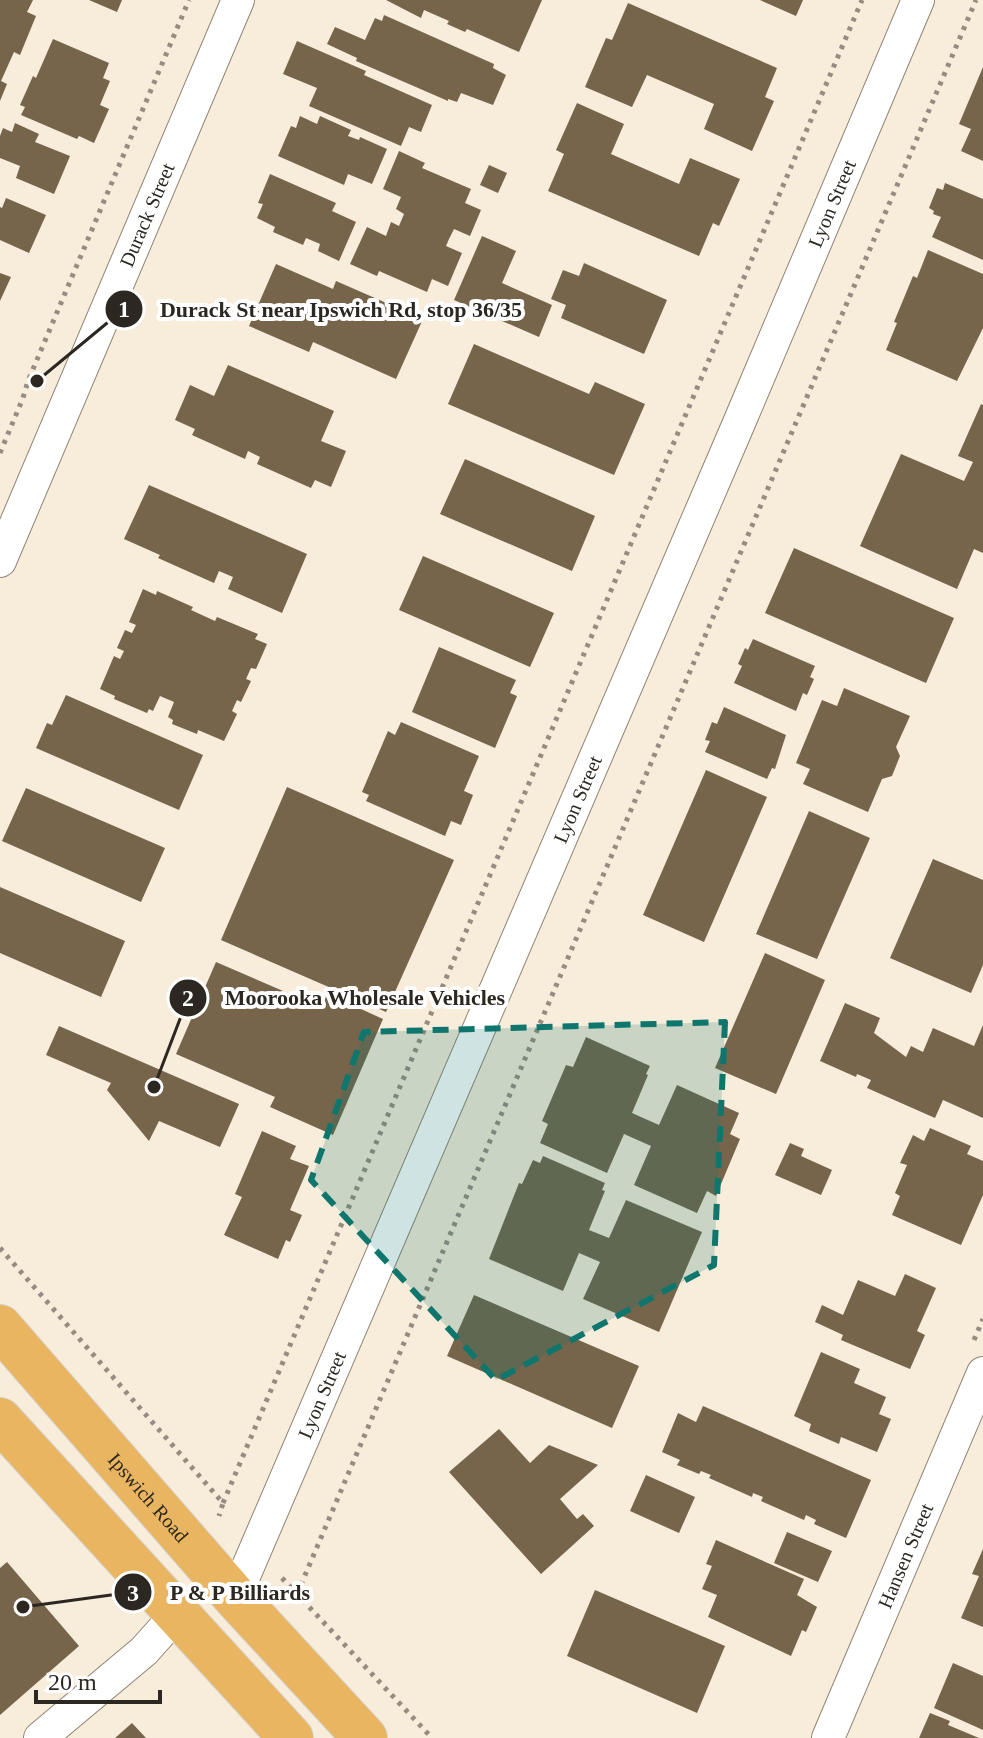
<svg xmlns="http://www.w3.org/2000/svg" width="983" height="1738" viewBox="0 0 983 1738" font-family="Georgia,serif">
<rect width="100%" height="100%" fill="#f8ecdb"/>
<path fill="#76654b" d="M0 0H33L27 12 36 16 20 55 14 52 1 81 7 84 0 101Z
M89 0H122L117 12Z
M386 0H542L519 52 467 29 465 32 447 24 449 21 424 10 421 18Z
M760 0H803L796 16Z
M628 3 777 68 765 97 774 101 752 151 704 129 714 104 647 75 632 107 585 87 606 38 612 40Z
M384 15 494 64 493 68 506 75 493 105 461 93 457 102 448 99V101L356 61 357 58 327 44 335 27 365 40 375 18 382 21Z
M53 39 109 63 103 78 110 81 100 105 109 109 94 143 79 136 77 139 21 115 25 107 20 105 33 76 36 78Z
M297 41 366 71 364 75 432 105 421 132 409 127 401 146 309 106 317 88 283 74Z
M983 67V161L961 151 971 129 959 124Z
M577 103 624 124 611 154 679 184 690 158 740 179 719 226 713 223 699 256 548 191 564 154 556 150Z
M300 116 317 124 320 116 351 130 348 136 359 140 360 137 387 149 372 184 348 174 344 185 278 156 291 126 296 128Z
M15 123 39 134 35 142 70 156 54 194 16 178 20 166 0 158V136L3 128 12 132Z
M399 151 425 163 422 168 471 189 465 203 481 210 470 236 454 229 449 239 446 246 462 253 448 286 432 279 427 292 379 271 377 276 350 264 367 227 386 236 391 222 399 226 404 214 396 209 401 197 383 189Z
M489 165 507 173 498 193 480 185Z
M270 174 336 203 332 211 356 222 339 261 318 251 320 244 306 238 303 245 273 232 275 227 257 218 263 204 258 203Z
M945 183 983 199V260L932 237 941 217 933 214 934 211 929 208 937 188 943 190Z
M6 198 46 215 29 253 0 240V207L2 208Z
M482 236 516 251 502 283 552 305 539 337 454 300Z
M928 250 983 274V328L957 381 886 350 897 323 894 322 913 276 917 278Z
M584 263 667 300 644 354 561 318 566 305 551 299 563 270 579 276Z
M276 264 333 289 336 281 423 319 396 379 313 342 309 352 249 326Z
M0 273 11 277 0 301Z
M474 344 589 394 595 382 645 404 614 475 448 404Z
M228 365 334 411 321 441 346 451 331 487 315 480 311 488 257 464 260 457 248 451 245 459 192 435 195 429 175 420 190 385 214 396Z
M981 404 983 405V553L974 549 957 589 860 546 901 454 964 481 973 462 958 456Z
M465 459 595 516 572 571 440 514Z
M149 485 307 554 282 613 228 589 233 577 219 571 214 583 158 558 160 555 124 539Z
M794 548 954 618 926 683 765 613Z
M423 556 554 613 530 667 399 610Z
M143 589 156 595 157 591 193 607 191 610 215 621 217 617 258 634 255 639 267 644 256 669 251 668 246 679 251 681 241 702 237 700 232 711 237 714 224 741 198 730 197 734 172 724 173 720 168 717 174 702 160 696 153 711 149 709 147 713 114 699 115 696 100 689 114 656 120 659 124 651 117 648 125 630 132 633 136 625 129 622Z
M753 639 815 666 810 677 814 679 807 695 803 693 796 711 734 683 742 666 738 664 745 648 748 650Z
M439 647 516 680 510 693 517 696 495 748 412 712Z
M844 688 910 716 896 747 900 756 892 776 882 779 868 812 803 784 810 769 796 763 822 700 837 706Z
M66 695 203 755 179 810 36 748 47 723 52 725Z
M724 707 786 735 775 769 772 768 767 779 705 752 710 741 705 740 712 722 717 724Z
M401 722 479 756 464 791 473 795 461 825 451 821 445 836 366 801 369 795 362 792 388 731 395 735Z
M706 770 767 797 704 942 643 915Z
M287 787 454 860 386 1012 221 940Z
M26 788 165 848 141 902 2 841Z
M809 811 870 838 817 959 756 934Z
M933 859 983 880V965L971 993 890 958Z
M0 887 125 941 101 997 0 953Z
M765 953 825 980 776 1094 715 1068Z
M216 962 304 1000 307 992 325 999 328 994 383 1019 333 1135 270 1107 275 1097 176 1054Z
M845 1003 880 1018 874 1033 906 1057 911 1046 923 1052 933 1028 974 1046 983 1025V1118L943 1100 935 1118 867 1088 871 1080 857 1074 856 1077 820 1061Z
M59 1026 239 1104 220 1147 159 1121 149 1141 107 1090 111 1083 46 1055Z
M586 1037 650 1066 646 1074 648 1075 632 1113 659 1125 677 1085 739 1113 730 1134 740 1139 716 1196 707 1191 697 1213 634 1185 651 1146 624 1134 607 1173 540 1143 548 1124 542 1121 566 1065 573 1067Z
M930 1128 971 1146 967 1154 983 1161V1195L961 1245 892 1215 900 1196 895 1193 907 1165 900 1163 913 1135 924 1141Z
M262 1131 296 1146 290 1159 309 1166 290 1210 302 1215 290 1242 286 1240 278 1259 224 1235 242 1197 235 1194Z
M790 1143 804 1149 801 1156 832 1170 821 1195 775 1175Z
M543 1156 605 1183 602 1190 605 1191 589 1230 609 1238 626 1200 702 1232 659 1332 583 1299 600 1262 579 1253 563 1291 489 1259 519 1183 522 1184 533 1160 540 1163Z
M905 1274 936 1288 917 1331 925 1335 910 1369 841 1340 843 1335 815 1322 822 1305 843 1315 858 1280 895 1296Z
M474 1295 639 1366 612 1428 447 1356Z
M821 1352 860 1369 854 1383 886 1397 879 1414 891 1419 877 1452 841 1437 839 1444 809 1431 811 1424 794 1416Z
M703 1406 871 1480 846 1538 814 1524 816 1520 806 1515 804 1520 761 1501 763 1497 753 1493 752 1497 709 1478 711 1475 701 1471 699 1474 677 1465 680 1460 662 1452 678 1413 696 1422Z
M499 1429 530 1463 549 1445 598 1465 560 1499 577 1519 583 1514 594 1526 541 1574 449 1472Z
M646 1475 695 1497 679 1533 630 1511Z
M787 1532 832 1551 818 1582 774 1563Z
M716 1540 804 1579 797 1595 817 1607 806 1632 802 1630 791 1656 708 1617 717 1595 702 1589 712 1566 706 1564Z
M983 1549V1627L961 1618 979 1576 972 1574Z
M7 1562 79 1646 0 1715V1568Z
M595 1590 725 1646 697 1713 567 1656Z
M953 1663 983 1676V1730L934 1708Z
M930 1713 950 1721 948 1725 979 1738H919Z
M132 1723 146 1738H115Z"/>
<g fill="none" stroke-linecap="round" stroke-linejoin="round">
<defs>
<g id="street">
<path id="s1" d="M0 561 238 0"/>
<path id="s2" d="M235 1597 739 423 918 0"/>
<path d="M40 1738 144 1651 177 1614"/>
<path id="s3" d="M828 1738 983 1373"/>
</g>
<g id="highway">
<path id="s4" d="M0 1327 235 1597 365 1738"/>
<path d="M0 1420 291 1738"/>
</g>
</defs>
<use href="#street" stroke="#8f8474" stroke-width="34"/>
<use href="#highway" stroke="#d5d4d3" stroke-width="46"/>
<path stroke="#958d81" stroke-width="5" stroke-dasharray="4 6" stroke-linecap="butt" d="M0 453 23 398 28 381 189 0
M0 1248 223 1503 219 1516
M974 1340 983 1319
M223 1503 862 0
M282 1578 432 1738
M297 1594 976 0"/>
<use href="#street" stroke="#fff" stroke-width="32"/>
<use href="#highway" stroke="#e9b560" stroke-width="44"/>
</g>
<path fill="#0f766e" fill-opacity="0.2" stroke="#0f766e" stroke-width="6" stroke-dasharray="16 10" stroke-linejoin="round" d="M725 1022 714 1265 496 1380 311 1180 364 1032Z"/>
<g text-anchor="middle" stroke-width="8" stroke-linejoin="round" paint-order="stroke">
<g font-size="20" fill="#2c2721" stroke="#fff">
<text dy="7" stroke="none"><textPath href="#s2" startOffset="1516">Lyon Street</textPath></text>
<text dy="7" stroke="none"><textPath href="#s1" startOffset="376">Durack Street</textPath></text>
<text dy="7" stroke="none"><textPath href="#s2" startOffset="868">Lyon Street</textPath></text>
<text dy="7" stroke="none"><textPath href="#s2" startOffset="220">Lyon Street</textPath></text>
<text dy="7" stroke="none"><textPath href="#s4" startOffset="226">Ipswich Road</textPath></text>
<text dy="7" stroke="none"><textPath href="#s3" startOffset="198">Hansen Street</textPath></text>
</g>
</g>
<path fill="none" stroke="#2c2721" stroke-width="3" d="M37 381L124 309M154 1087L188 998M23 1607L133 1592"/>
<g fill="#2c2721" stroke="#fff" stroke-width="3">
<circle cx="37" cy="381" r="8"/>
<circle cx="154" cy="1087" r="8"/>
<circle cx="23" cy="1607" r="8"/>
<circle cx="124" cy="309" r="20"/>
<circle cx="188" cy="998" r="20"/>
<circle cx="133" cy="1592" r="20"/>
</g>
<g font-size="24" text-anchor="middle" font-weight="bold" fill="#fff">
<text x="124" y="317">1</text>
<text x="188" y="1006">2</text>
<text x="133" y="1601">3</text>
</g>
<g font-size="22" text-anchor="middle" font-weight="bold" fill="#2c2721" stroke="#fff" stroke-width="8" stroke-linejoin="round" paint-order="stroke">
<text x="341" y="317">Durack St near Ipswich Rd, stop 36/35</text>
<text x="365" y="1005">Moorooka Wholesale Vehicles</text>
<text x="240" y="1600">P &amp; P Billiards</text>
</g>
<path d="M36 1690v12h124v-12" fill="none" stroke="#2c2721" stroke-width="4"/>
<text x="48" y="1690" font-size="24" fill="#2c2721" stroke="#ffffff" stroke-width="6" paint-order="stroke">20 m</text>
</svg>
